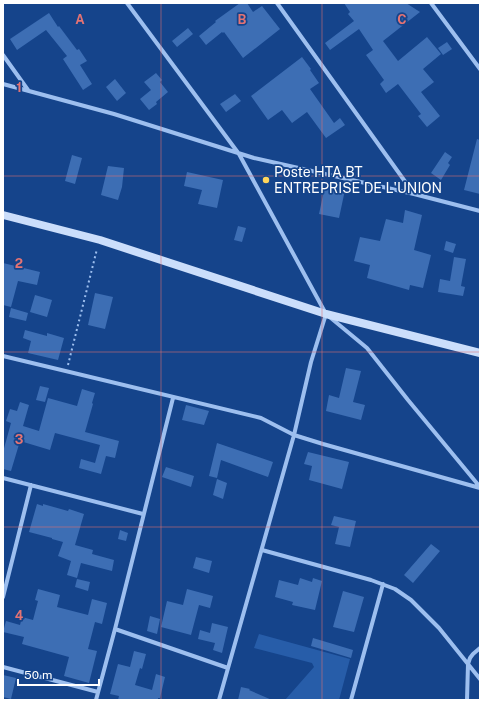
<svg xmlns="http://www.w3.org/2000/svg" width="483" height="703" viewBox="0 0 483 703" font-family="'Public Sans',sans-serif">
<rect width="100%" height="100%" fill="#15448b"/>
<path fill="#275da9" d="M259 634 350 659 339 700H285L314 667 312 663 254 648Z"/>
<path fill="#3d6eb4" d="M240 3H247L253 12 262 6 280 29 243 58 224 32 223 33 222 32 206 45 199 36 216 22 215 21Z
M344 3H406L420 12 383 41 398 61 427 37 441 54 423 69 434 82 421 92 440 116 427 127 418 116 421 114 398 84 386 93 380 84 384 80 366 55 373 50 359 29 330 50 325 43 354 21 348 14 350 12Z
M49 13 58 27 59 26 77 50 79 49 87 61 80 65 92 84 83 90 63 59 67 56 46 30 17 50 10 39Z
M188 28 193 34 177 47 172 41Z
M447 42 452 49 443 55 438 48Z
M302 57 311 69 310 70 319 83 310 89 334 123 340 118 345 125 326 138 307 112 292 123 282 110 268 120 251 96Z
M156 73 162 80 160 82 168 92 156 102 157 104 149 110 140 99 151 90 144 82Z
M115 79 126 93 117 101 106 87Z
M235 94 241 101 226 112 220 104Z
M477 139 480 140V194L464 190Z
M445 152 452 157 448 163 450 165 441 180 431 173Z
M72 155 82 158 75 184 65 181Z
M108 166 124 168 122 187 118 200 101 195Z
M187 172 223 180 217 208 198 204 202 190 184 186Z
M325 186 345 190 339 218 319 214Z
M405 210 422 215 414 250 431 255 423 288 410 285 409 290 367 278 370 265 354 261 360 237 380 241 386 219 403 223Z
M238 226 246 228 242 242 234 240Z
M446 241 456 244 453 253 444 250Z
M454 257 466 259 461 286 465 287 463 296 438 292 440 279 450 281Z
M3 263 40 272 37 285 18 281 11 307 3 305Z
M95 293 113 297 105 329 88 325Z
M35 295 52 300 47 317 30 312Z
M11 308 28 313 26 321 9 317Z
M25 330 47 336V333L64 338 58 360 28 353 31 341 23 338Z
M346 368 361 371 353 402 365 405 361 420 326 411 329 395 339 398Z
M40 386 49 388 45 402 36 400Z
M82 389 95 393 92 403 93 404 85 432 119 441 115 458 106 456 101 474 79 468 81 459 95 463 100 445 55 433 50 450 20 441 11 471 3 469V452L11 423 6 421 10 409 17 411 20 402 29 405 23 426 39 431 48 398 77 406Z
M186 405 209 411 204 425 182 420Z
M217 443 273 462 268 477 221 460 217 478 209 476Z
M308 452 349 462 342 489 309 480 312 466 304 464Z
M166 467 194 476 191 487 162 477Z
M217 479 227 483 223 499 213 495Z
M37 504 43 506V504L68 511 69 509 84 514 75 545 93 550 92 554 114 560 112 571 81 563 77 578 67 575 71 561 58 556 63 542 52 539V538L29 532Z
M334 516 356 521 350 547 335 544 339 527 331 525Z
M120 530 128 533 126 541 118 539Z
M431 544 440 551 413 583 404 575Z
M196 557 212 561 209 573 193 568Z
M300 578 312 582 313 578 322 581 315 610 292 605 293 602 275 597 279 580 298 585Z
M77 579 90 582 88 591 75 587Z
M38 589 60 595 57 607 88 615 92 599 107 603 102 624 95 622 88 649 97 651 89 683 64 676 69 657 22 644 24 637 3 632 6 621 20 625 22 617 33 620 38 601 35 600Z
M187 589 213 596 210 608 199 605 191 635 161 627 167 601 183 605Z
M343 591 364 597 354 632 333 627Z
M150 616 160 619 157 634 147 631Z
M212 623 228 627 222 653 213 650 215 643 198 639 200 630 210 633Z
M313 638 353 650 351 658 311 646Z
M134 651 146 654 142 669 140 668 135 685 152 690 156 674 165 677 160 698H158V700H118L119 696 110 694 118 664 130 667Z
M3 675 16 678 11 699 3 697Z
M241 687 250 689 249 690 272 700H238Z"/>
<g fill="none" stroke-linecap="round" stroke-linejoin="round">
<path stroke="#9dbfef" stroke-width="2" stroke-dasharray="2 3" stroke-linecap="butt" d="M68 365 97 249"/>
<path stroke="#9dbfef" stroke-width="4" d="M127 3 239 154 326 314 367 348 408 400 480 487
M277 3 414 194
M431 3 480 69
M3 55 28 90
M3 84 114 114 254 158 414 194 480 211
M3 356 261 418 294 435 323 444 480 488
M3 478 143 514
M262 550 371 580 395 589 411 600 439 628 480 679
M3 597 31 485
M115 629 228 668
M3 667 98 692
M96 700 115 629 173 398
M219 700 294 435 311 362 326 314
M351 700 383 584
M467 700 468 664 470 658 473 654 480 648"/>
<path stroke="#cbdefb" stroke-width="8" d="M3 215 100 240 326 314 480 353"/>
</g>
<path fill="none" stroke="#e47373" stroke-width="1" stroke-opacity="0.55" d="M161 3V700M322 3V700M3 176H480M3 352H480M3 527H480"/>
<circle fill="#ffd65c" stroke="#15448b" stroke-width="1.5" cx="266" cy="180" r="4"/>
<g text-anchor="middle" stroke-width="3.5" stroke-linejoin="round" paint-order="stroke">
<g font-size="14" fill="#fff" stroke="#15448b" text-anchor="start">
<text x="274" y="177">Poste HTA BT<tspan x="274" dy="16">ENTREPRISE DE L'UNION</tspan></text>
</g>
</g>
<g font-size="13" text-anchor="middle" font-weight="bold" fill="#e47373" stroke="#15448b" stroke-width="3.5" stroke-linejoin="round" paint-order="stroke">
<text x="80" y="24">A</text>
<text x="242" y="24">B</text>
<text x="402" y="24">C</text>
<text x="19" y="92">1</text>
<text x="19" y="268">2</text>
<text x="19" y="444">3</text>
<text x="19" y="620">4</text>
</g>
<rect width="483" height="703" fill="none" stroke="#ffffff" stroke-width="8"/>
<path d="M18 679v6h81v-6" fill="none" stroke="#ffffff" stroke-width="2"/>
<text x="24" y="679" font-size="12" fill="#ffffff" stroke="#15448b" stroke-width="3" paint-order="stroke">50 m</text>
</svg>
